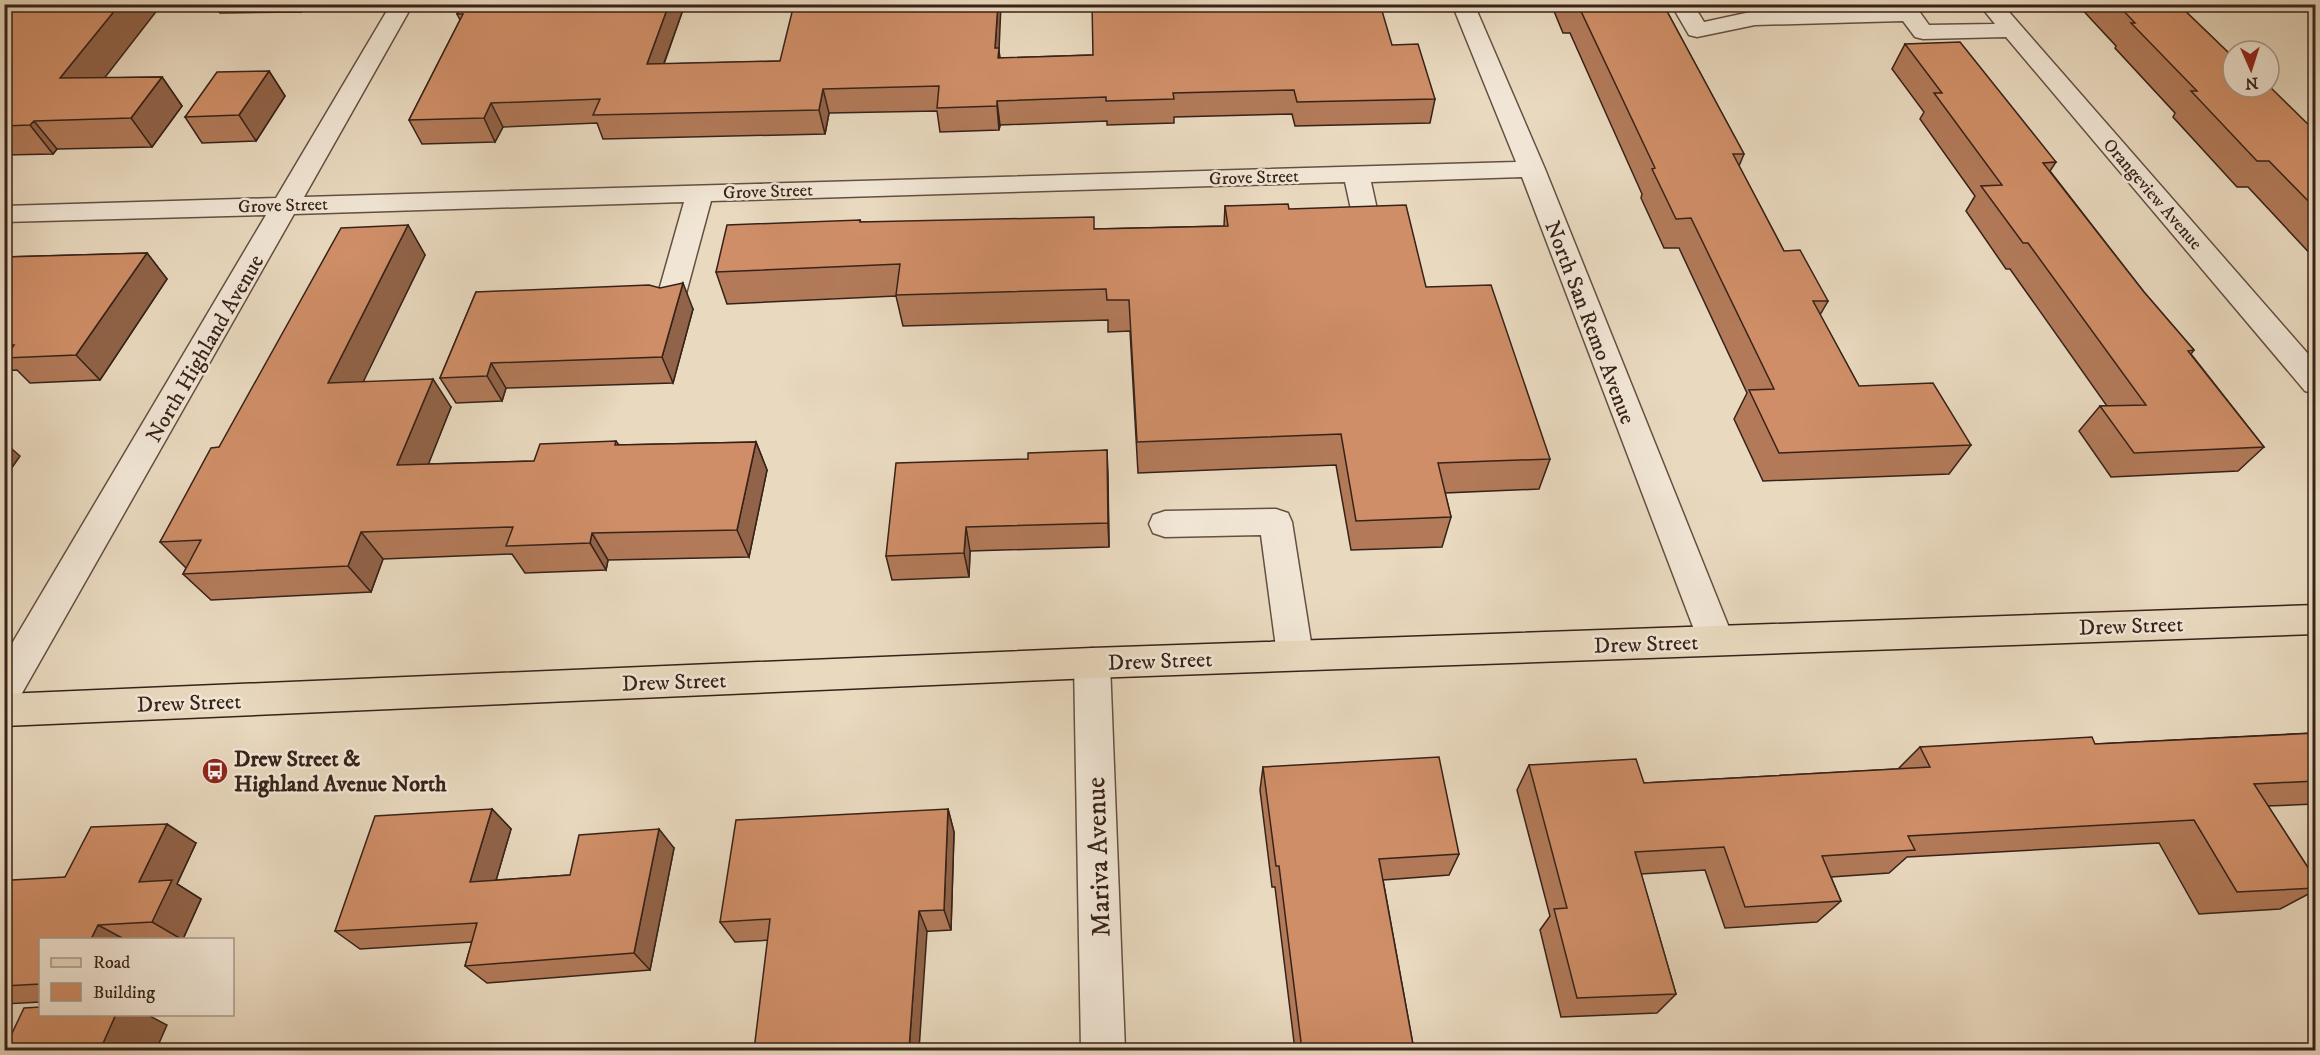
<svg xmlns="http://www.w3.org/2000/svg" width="2320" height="1055" viewBox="0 0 2320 1055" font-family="'IM FELL DW Pica',serif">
<rect width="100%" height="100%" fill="#e9d9bf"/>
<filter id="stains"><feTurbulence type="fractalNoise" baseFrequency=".00333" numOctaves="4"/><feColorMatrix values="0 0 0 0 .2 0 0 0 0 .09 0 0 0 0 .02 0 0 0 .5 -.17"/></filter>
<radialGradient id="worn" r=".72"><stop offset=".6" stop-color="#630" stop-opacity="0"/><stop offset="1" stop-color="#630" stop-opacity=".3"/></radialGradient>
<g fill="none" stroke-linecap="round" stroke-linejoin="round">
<defs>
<path id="minor" d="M391 4H413L304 197 1516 162 1452 4H1474L1545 169 1734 640 1728 651 1716 655 1704 651 1698 640 1522 177 1371 182 1378 214 1374 220 1365 222 1356 220 1352 214 1345 182 711 201 684 301 680 308 670 311 660 308 656 301 684 202 294 214 17 702 4 707V657L266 215 4 222V206L276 198Z
M1671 4H1693L1704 22 1755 11 1893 8 1891 4H1914L1929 25 1995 24 1979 4H2002L2316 363V394L2305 391 2006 37 1923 39 1915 37 1903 21 1755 25 1697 37 1689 35Z
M1276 509 1288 513 1292 522 1313 655 1308 666 1295 670 1282 666 1277 655 1261 535 1165 537 1153 533 1149 524 1153 515 1165 511Z
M1092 648 1105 652 1110 663 1125 1050H1081L1074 663 1079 652Z"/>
<path id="major" d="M2316 605V634L1092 678 4 726V694L1092 648Z"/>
</defs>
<use href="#minor" stroke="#645042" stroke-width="3"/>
<use href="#major" stroke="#372219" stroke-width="3"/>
<use href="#minor" fill="#f1e6d5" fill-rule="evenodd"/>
<use href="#major" fill="#e9d9bf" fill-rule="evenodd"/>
</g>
<path fill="#b27a59" stroke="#372219" stroke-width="1.5" d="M4 4 105 78 162 77 182 106 152 147 57 149 53 154 4 155Z
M215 4H306L301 12 220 13Z
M462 4H685L664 64 780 61 999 51 1000 58 1392 45 1435 99 1430 123 1295 126 1292 114 1174 117V123L1107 125V121L1000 125 999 130 940 132 937 111 829 113 825 134 603 139 597 123 503 127 495 142 422 144 409 120 460 20 457 14Z
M1551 4H1663L1744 154 1739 166 1784 251 1828 301 1820 315 1859 386 1971 445 1949 474 1763 481 1734 419 1747 393 1679 248H1664L1641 198 1642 194 1570 33H1563Z
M2077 4H2178L2233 57 2316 132V260L2248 187H2237L2173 117 2175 113 2115 48 2116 46Z
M1905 44 2056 162 2050 171 2144 292 2194 350 2191 354 2264 447 2238 471 2111 477 2079 431 2100 406H2107L2010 269H2006L1966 211 1975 196 1920 119 1924 112 1892 69Z
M269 71 285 96 256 141 202 143 185 117Z
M1225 206 1289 209 1426 287 1550 459 1539 489 1445 493 1451 517 1442 547 1351 550 1336 465 1138 473 1130 331 1108 332V320L903 326 896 296 727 304 716 272 860 220 861 222 1095 229 1224 226Z
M408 225 425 255 363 381 451 407 428 464 534 461 616 441 619 445 756 442 767 470 749 557 608 560 606 570 525 573 512 554 383 559 371 592 211 600 183 574 186 568 160 542 219 447Z
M147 253 167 279 100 380 30 383 17 370 4 371V257Z
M476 292 693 309 673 383 506 388 502 401 456 403 440 378Z
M1107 450 1109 547 970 551 969 577 892 580 886 556 1028 459Z
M2316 732V805L2314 804 2268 806 2316 880V890L2280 909 2199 914 2159 843 1907 857 1889 873 1831 877 1841 901 1817 922 1725 928 1705 870 1641 874 1676 994 1657 1013 1561 1017 1540 930 1550 916 1517 790 1529 765 1644 783 1898 769 1920 747 2095 744 2313 733Z
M1263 767 1459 854 1449 875 1383 880 1414 1050H1295L1275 887H1272L1260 790Z
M492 809 511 829 496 880 570 875 674 848 650 970 487 983 465 966 472 942 360 949 335 931Z
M948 809 954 832 951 930 735 942 720 922Z
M196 843 177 884 201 899 183 939H40V1002L4 1004V894L65 877Z"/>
<path fill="#916348" stroke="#372219" stroke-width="1.5" d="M120 4H162L82 107 60 78Z
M297 4H306L301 12Z
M669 4H685L655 88 647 64Z
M998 4H1001L999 51 1001 72 995 48Z
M269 71 285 96 256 141 239 115Z
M162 77 182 106 152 147 131 118Z
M823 89 829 113 825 134 819 110Z
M997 101 1000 125 999 130 997 106Z
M491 103 503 127 495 142 484 118Z
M34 121 57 149 53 154 30 125Z
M408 225 425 255 349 411 328 383Z
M147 253 167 279 100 380 76 355Z
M683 283 693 309 673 383 662 357Z
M491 363 506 388 502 401 487 376Z
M433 379 451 407 417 493 397 465Z
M4 442 20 456 4 479Z
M756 442 767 470 749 557 737 530Z
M1107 450 1108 475 1109 547 1108 523Z
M966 527 970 551 969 577 964 553Z
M361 532 383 559 371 592 348 566Z
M592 533 608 560 606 570 590 543Z
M492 809 511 829 490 901 470 882Z
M948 809 954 832 951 930 944 910Z
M167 824 196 843 177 884 201 899 183 939H181L152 922 139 882Z
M659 829 674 848 650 970 634 953Z
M919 911 927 931 919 1050H909Z
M98 925 124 939H91Z
M116 1014H146L167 1025 156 1050H100Z"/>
<path fill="#cf8e67" stroke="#372219" stroke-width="1.5" d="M4 4H120L60 78 162 77 131 118 34 121 30 125 4 126Z
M462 4H669L647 64 780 61 794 4H998L995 48H999L998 58 1093 55 1092 4H1380L1392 45 1418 44 1435 99 1297 102 1294 90 1173 93 1174 99 1106 101V97L997 101V106L937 108 939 86 823 89 819 110 593 115 600 99 491 103 484 118 409 120 463 14H457Z
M1571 4H1663L1744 154H1733L1784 251 1800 250 1828 301H1813L1859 386 1933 383 1971 445 1779 453 1749 390 1774 389 1691 218 1676 219 1652 169 1655 168 1578 5Z
M2117 4H2178L2233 57V87L2269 86 2316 132V209L2269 161H2257L2191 91H2197L2131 23H2135Z
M1960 42 2056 162 2043 163 2144 292 2194 350 2188 351 2264 447 2134 453 2100 406 2146 405 2028 243H2023L1981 186 2002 185 1934 93H1942L1905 44Z
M269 71 239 115 185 117 217 72Z
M1288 204 1289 209 1406 205 1426 287 1491 285 1550 459 1438 463 1451 517 1356 521 1341 434 1137 442 1129 300H1107L1106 289 896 295 900 264 716 272 727 225 860 220V222L1094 217V229L1228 226 1225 206Z
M408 225 328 383 433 379 397 465 534 461 540 444 616 441 615 445 756 442 737 530 592 533 590 543 506 546 513 527 361 532 348 566 183 574 201 540 160 542 211 448 219 447 341 228Z
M147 253 76 355 5 358 14 345H4V257Z
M683 283 662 357 491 363 487 376 440 378 476 292 649 285 660 288Z
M1107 450 1108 523 966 527 964 553 886 556 896 463 1028 459V453Z
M2316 733V781L2254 784 2316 880V888L2237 892 2194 820 1908 836 1915 850 1822 856 1841 901 1745 907 1724 847 1635 852 1676 994 1577 998 1554 909 1567 908 1529 765 1636 759 1644 783 1930 767 1920 747 2092 737 2095 744Z
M1439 757 1459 854 1379 859 1414 1050H1302L1279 866H1276L1263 767Z
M492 809 470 882 570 875 579 835 659 829 634 953 465 966 477 923 335 931 375 816Z
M948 809 944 910 919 911 909 1050H754L770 919 720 922 736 820Z
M167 824 139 882 172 880 152 922 98 925 91 939H40V984L4 986V894L12 880 65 877 91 827Z
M40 1007V1014H116L100 1050H4L24 1008Z"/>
<defs>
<symbol id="bus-disc" viewBox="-11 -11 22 22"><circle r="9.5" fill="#8f2418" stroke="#f1e6d5"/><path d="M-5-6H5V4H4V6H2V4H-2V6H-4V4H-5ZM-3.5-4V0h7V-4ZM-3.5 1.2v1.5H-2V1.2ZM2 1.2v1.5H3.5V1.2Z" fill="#fff"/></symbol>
</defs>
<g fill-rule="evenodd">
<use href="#bus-disc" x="200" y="756" width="30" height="30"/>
</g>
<g text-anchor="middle" stroke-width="5" stroke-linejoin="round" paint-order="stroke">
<g font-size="18" fill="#372219" stroke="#f1e6d5">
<text transform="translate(1254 177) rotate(-2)" y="6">Grove Street</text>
<text transform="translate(768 191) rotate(-2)" y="6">Grove Street</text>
<text transform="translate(2153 194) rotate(49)" y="6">Orangeview Avenue</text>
<text transform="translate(283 205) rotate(-2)" y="6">Grove Street</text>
</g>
<g font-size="22" fill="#372219" stroke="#f1e6d5">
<text transform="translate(1591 322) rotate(69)" y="8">North San Remo Avenue</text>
<text transform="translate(204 348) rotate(-60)" y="8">North Highland Avenue</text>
<text transform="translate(2131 625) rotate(-2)" y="8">Drew Street</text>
<text transform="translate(1646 643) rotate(-2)" y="8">Drew Street</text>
<text transform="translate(1160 660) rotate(-2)" y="8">Drew Street</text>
<text transform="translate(674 681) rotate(-2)" y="8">Drew Street</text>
<text transform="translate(189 702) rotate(-2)" y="8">Drew Street</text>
</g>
<g font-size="22" font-weight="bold" fill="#372219" stroke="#f1e6d5" text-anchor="start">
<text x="234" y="766">Drew Street &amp;<tspan x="234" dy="25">Highland Avenue North</tspan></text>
</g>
<g font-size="27" fill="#372219" stroke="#f1e6d5">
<text transform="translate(1098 857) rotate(-92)" y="9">Mariva Avenue</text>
</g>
</g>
<rect width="2320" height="1055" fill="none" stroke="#e9d9bf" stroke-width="24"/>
<rect x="6" y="6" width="2308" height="1043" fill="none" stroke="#372219" stroke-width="3"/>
<rect x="12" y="12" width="2296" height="1031" fill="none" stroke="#372219" stroke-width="1.5"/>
<rect x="39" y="938" width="195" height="78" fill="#f1e6d5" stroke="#a7988a" stroke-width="1.5"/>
<rect x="51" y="958" width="30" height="9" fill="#e9d9bf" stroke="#a7988a" stroke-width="1.5"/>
<text x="93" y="968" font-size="18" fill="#372219">Road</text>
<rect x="51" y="983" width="30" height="18" fill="#cf8e67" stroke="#a7988a" stroke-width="1.5"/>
<text x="93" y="998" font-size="18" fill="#372219">Building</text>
<g transform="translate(2251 69) rotate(177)"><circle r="28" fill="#f1e6d5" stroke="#a7988a" stroke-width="1.5"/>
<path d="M0-4.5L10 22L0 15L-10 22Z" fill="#8f2418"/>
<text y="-9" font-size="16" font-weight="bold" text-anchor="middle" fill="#372219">N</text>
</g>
<rect width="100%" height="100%" filter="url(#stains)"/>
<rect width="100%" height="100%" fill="url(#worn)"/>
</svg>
